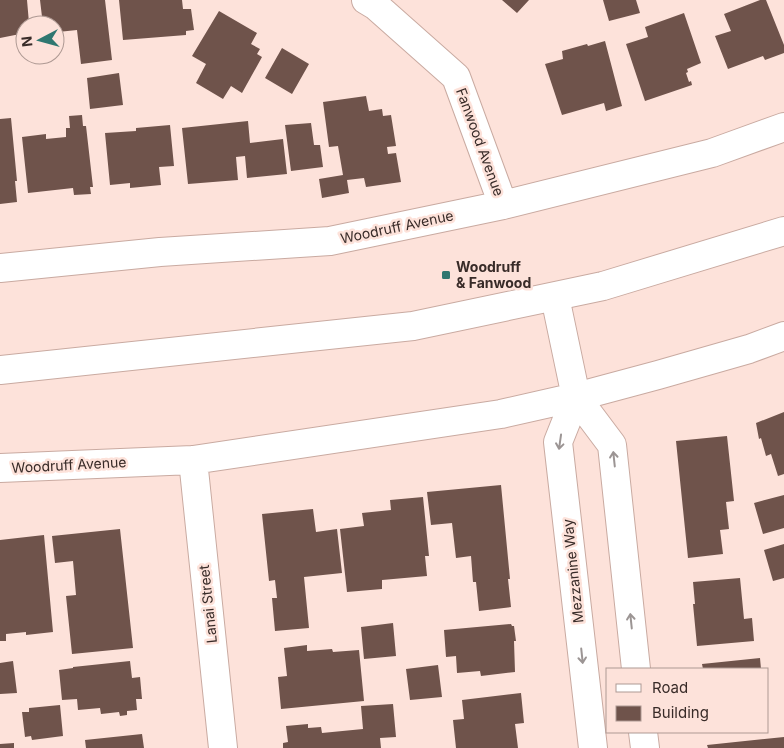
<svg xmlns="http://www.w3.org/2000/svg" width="784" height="748" viewBox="0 0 784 748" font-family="Inter,sans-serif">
<rect width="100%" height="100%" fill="#fde2da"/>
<path fill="#6f534b" d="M0 0H27L29 23H24L25 33 0 38Z
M40 0H105L112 60 81 64 77 30 58 32 59 36H55V25H43Z
M119 0H182L183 9H191L194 30 186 31V35L123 40Z
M502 0H529L517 13Z
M603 0H636L640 13 609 21Z
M760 0H766L784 45V53L765 60 763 56 728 69 715 36 731 31 724 14Z
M219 11 257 33 251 44 260 49 257 54 262 57 242 93 231 86 223 99 196 83 206 64 192 56Z
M684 13 701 63 687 69 688 72 686 73 689 82 691 81 692 85 645 101 626 44 648 37 645 27Z
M605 41 622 106 606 111 604 103 562 115 545 64 563 59 562 51 587 44 588 46Z
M282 48 309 64 292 94 265 78Z
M119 73 123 105 90 109 87 78Z
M366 96 369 111 382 109 383 116 391 115 396 146 387 147 388 154 396 153 401 182 366 187 364 178 347 180 349 193 322 198 319 179 343 175 338 146 329 147 323 102Z
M82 115 83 126H86L93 187H90L91 194 74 195 73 188 28 193 22 137 46 134V139L66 137V128H70L69 116Z
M11 118 17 181H15L17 202 0 204V119Z
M248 121 250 143 283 139 287 174 247 178 245 156 236 157 238 180 188 184 182 128Z
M311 123 314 145H320L323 167 291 171 285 125Z
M170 125 174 166 159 167 161 185 130 188V183L110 185 105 133 136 131V128Z
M784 412V474L778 476 771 454 766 456 761 438 759 439 756 423Z
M727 436 734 501 726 502 729 529 720 530 723 554 688 558 676 441Z
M501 485 510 579H508L511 607 479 611 476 582H473L471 556 456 558 452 523 431 525 427 492Z
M784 495V528L763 534 754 503Z
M423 497 429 556H425L427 576 382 580V589L347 592 340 529 364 526 362 513 391 510 390 500Z
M313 509 316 532 337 529 342 573 304 577 309 628 275 631 272 598H277L275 580 269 581 262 514Z
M120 529 133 648 72 654 66 596 76 595 73 561 55 563 52 536Z
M44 535 53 632 26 635V632L6 634V641H0V540Z
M784 544V578L773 581 764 550Z
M740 578 744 619 752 618 754 641 697 646 693 604H695L693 582Z
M393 623 396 656 364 659 361 627Z
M511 624 512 626H514L516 641H514L515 672 481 676 480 671 457 673 456 656 446 657 444 630Z
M307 645V651L332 649 333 652 359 650 364 701 281 709 278 677 287 676 284 648Z
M760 658 761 669H703L702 664Z
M13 661 17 693 0 694V663Z
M130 661 132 678 140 677 142 699H136L137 710 127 711V715L120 716 119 712 101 714 100 708 78 710 77 699 62 700 59 670 73 668V667Z
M438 665 442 697 410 700 406 669Z
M521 693 524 723 515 724 518 748H456L453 720 464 719 462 700Z
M393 704 396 737 380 738 381 748H283V743L288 742 286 726 308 724V728L321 727 322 733 363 729 361 706Z
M60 705 63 736 32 740 31 736 25 737 22 712H29V708Z
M142 734 144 748H86L85 740Z
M784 737V748H708L707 745Z
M14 743V748H0V744Z"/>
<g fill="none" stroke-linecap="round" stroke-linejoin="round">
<defs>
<path id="minor" d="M366 0 376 6 456 77 503 205
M0 268 160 252 330 241 503 205 712 153 784 127
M555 297 576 397 612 445 636 669
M576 397 558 442 593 748
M193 460 223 748
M0 468 193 460 501 414 576 397 658 375 749 349 784 336
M643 732 645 748"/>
<path id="major" d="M0 370 413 326 603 286 784 231"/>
</defs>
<use href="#minor" stroke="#c9aaa1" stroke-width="30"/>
<use href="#major" stroke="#c9aaa1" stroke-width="30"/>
<use href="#minor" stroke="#fff" stroke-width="28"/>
<use href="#major" stroke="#fff" stroke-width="28"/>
</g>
<defs><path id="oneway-shaft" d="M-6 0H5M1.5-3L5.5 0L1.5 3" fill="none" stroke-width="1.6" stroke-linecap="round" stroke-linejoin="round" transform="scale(1.25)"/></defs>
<g stroke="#9c9594">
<use href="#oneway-shaft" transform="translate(560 442) rotate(98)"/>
<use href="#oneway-shaft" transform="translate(614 459) rotate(-96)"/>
<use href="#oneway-shaft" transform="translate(631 621) rotate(-96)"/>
<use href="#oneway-shaft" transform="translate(582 656) rotate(84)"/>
</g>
<rect fill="#2f7770" stroke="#fde2da" stroke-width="2" x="441" y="270" width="10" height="10" rx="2.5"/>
<g text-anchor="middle" stroke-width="5" stroke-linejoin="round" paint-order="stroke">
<g font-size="14" fill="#382b28" stroke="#fde2da">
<text transform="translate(480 142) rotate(70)" y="5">Fanwood Avenue</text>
<text transform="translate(397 227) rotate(-12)" y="5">Woodruff Avenue</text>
<text transform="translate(69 465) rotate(-3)" y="5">Woodruff Avenue</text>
<text transform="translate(573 571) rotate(-96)" y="5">Mezzanine Way</text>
<text transform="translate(208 604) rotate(-96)" y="5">Lanai Street</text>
</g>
<g font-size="14" font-weight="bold" fill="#382b28" stroke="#fde2da" text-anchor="start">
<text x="456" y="272">Woodruff<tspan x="456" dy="16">&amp; Fanwood</tspan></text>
</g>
</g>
<rect x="606" y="668" width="162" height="65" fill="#fde2da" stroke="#ae9993"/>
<rect x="616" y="684" width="25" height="8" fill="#ffffff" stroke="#ae9993"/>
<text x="652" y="693" font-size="15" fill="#382b28">Road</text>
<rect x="616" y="706" width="25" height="15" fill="#6f534b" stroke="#ae9993"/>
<text x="652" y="718" font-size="15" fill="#382b28">Building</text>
<g transform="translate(40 40) rotate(264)"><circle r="24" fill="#fde2da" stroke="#ae9993"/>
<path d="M0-4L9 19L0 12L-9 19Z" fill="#2f7770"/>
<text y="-8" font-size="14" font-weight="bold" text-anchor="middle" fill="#382b28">N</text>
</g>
</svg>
